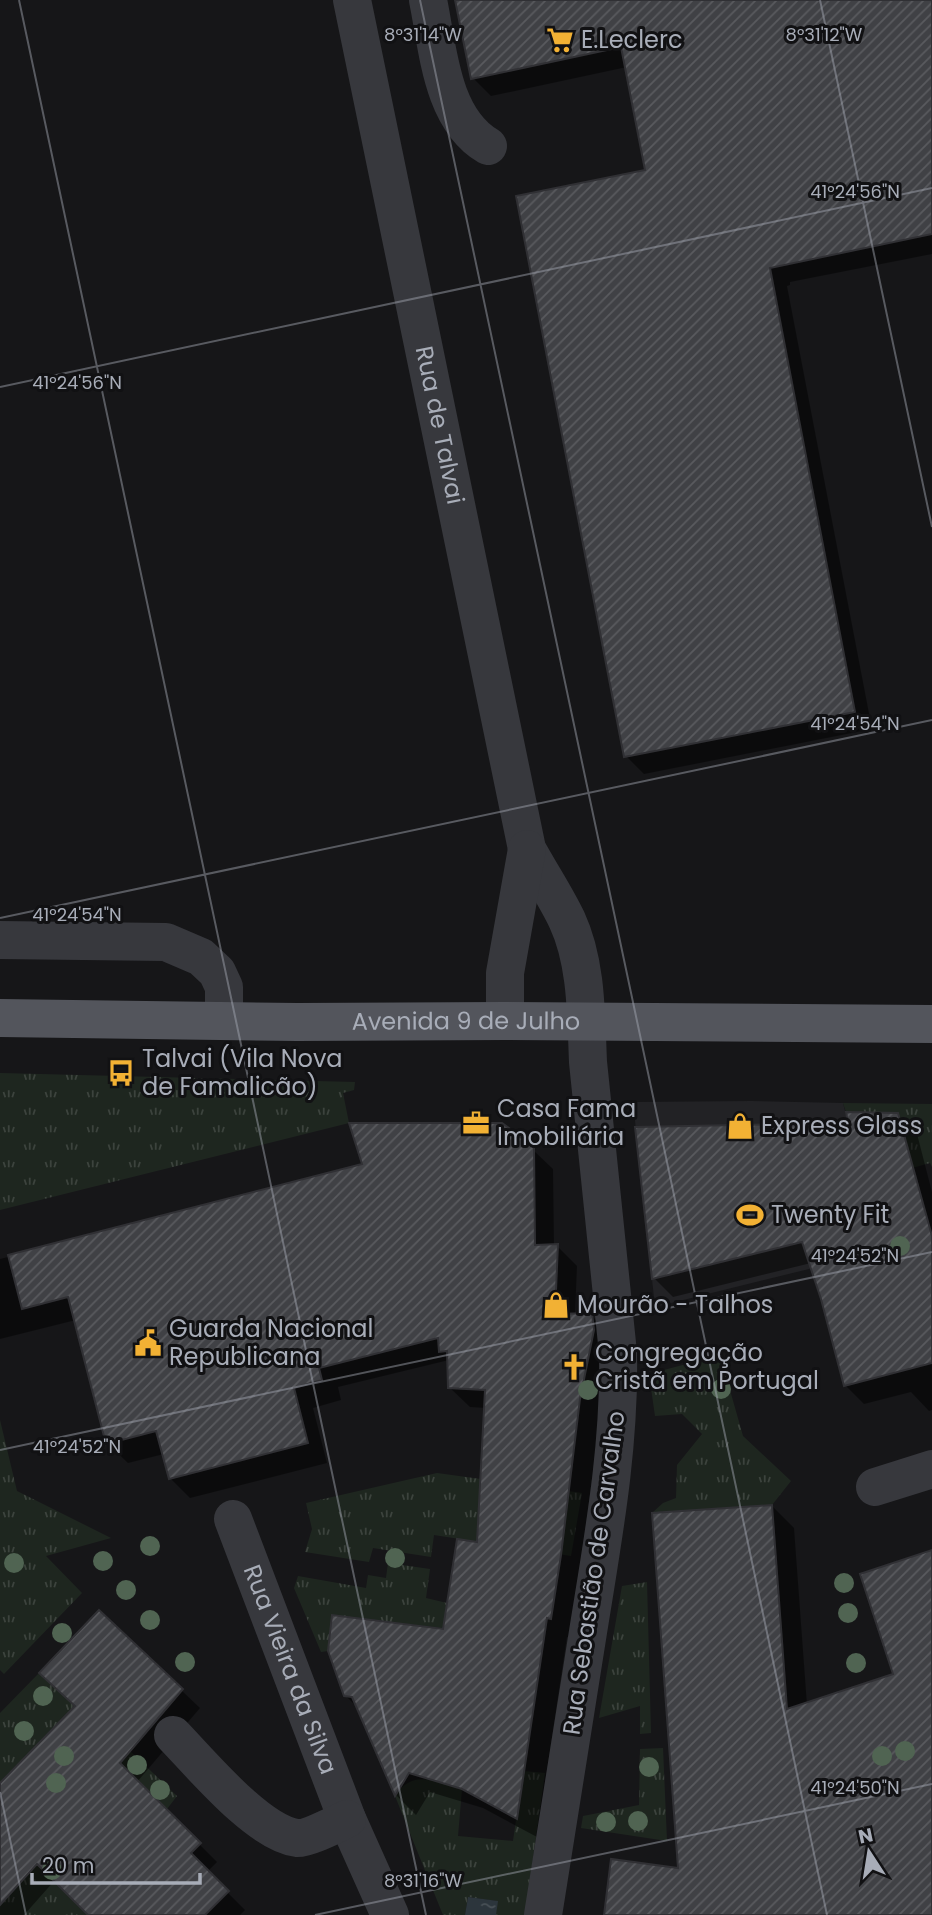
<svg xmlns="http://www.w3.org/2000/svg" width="932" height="1915" viewBox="0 0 932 1915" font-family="Poppins,sans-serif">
<defs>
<pattern id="grass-tufts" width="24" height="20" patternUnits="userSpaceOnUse" patternTransform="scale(1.75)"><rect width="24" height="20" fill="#1e261f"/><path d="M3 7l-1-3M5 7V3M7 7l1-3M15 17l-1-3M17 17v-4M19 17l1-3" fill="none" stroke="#3c433d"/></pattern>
<pattern id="water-ripples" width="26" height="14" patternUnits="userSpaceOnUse" patternTransform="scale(1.75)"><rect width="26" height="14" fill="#2c353c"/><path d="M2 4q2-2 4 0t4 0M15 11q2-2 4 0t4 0" fill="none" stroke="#485056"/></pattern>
<pattern id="building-hatch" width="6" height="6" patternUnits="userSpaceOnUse" patternTransform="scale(1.75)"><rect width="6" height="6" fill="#404145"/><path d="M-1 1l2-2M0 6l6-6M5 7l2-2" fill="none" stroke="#595a5e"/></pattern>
</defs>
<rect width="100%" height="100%" fill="#161618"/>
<path fill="#222225" d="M751 1101 843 1103 875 1233 809 1269 655 1307 633 1102Z"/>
<path fill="url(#grass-tufts)" d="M0 1073 355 1082 354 1090 343 1093 349 1123 0 1210Z
M843 1103 932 1104V1167L930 1163 912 1168 898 1113 846 1112Z
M720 1355 743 1436 791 1481 772 1505 652 1513 663 1503 676 1498 677 1465 702 1434 682 1414 655 1416 649 1374Z
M0 1420 17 1491 111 1538 46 1556 82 1593 4 1674 0 1670Z
M437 1473 582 1493 571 1556 434 1535 431 1557 373 1548 369 1562 305 1552 312 1529 306 1503Z
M388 1563 430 1569 426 1598 447 1603 491 1634 333 1615 328 1651 321 1652 294 1588 298 1576 366 1588 368 1575 386 1578Z
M647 1582 651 1733 640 1734V1706L599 1718 622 1586Z
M39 1673 75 1706 0 1790V1713Z
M663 1748 667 1841 581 1828 583 1816 639 1805 640 1749Z
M130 1751 177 1796 167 1809 140 1782 125 1796 107 1781Z
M523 1771 545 1773 525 1915H496L497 1901 468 1897 465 1915H443L395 1796C412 1769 436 1781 462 1789L458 1836 513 1841Z
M57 1840 84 1911 88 1915H0V1905Z"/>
<path fill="url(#water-ripples)" d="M468 1897 498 1901 496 1915H465Z"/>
<path fill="#0007" d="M457 0H932V254L790 282V285L787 286 872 729 644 774 626 756 647 171 627 67 491 96 473 78Z
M897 1115 917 1134 932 1192V1410L929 1411 911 1392 864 1404 845 1385 811 1263 673 1297 654 1278 850 1125Z
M532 1149 553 1169 554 1246H557L577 1266 575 1315H591L611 1335 571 1638 567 1637 537 1837 483 1808 430 1792 416 1815 396 1795 359 1709 345 1695 445 1631 479 1544 486 1408 470 1407 449 1387V1360L338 1387 341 1400 313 1408 327 1463 190 1498 170 1478 164 1454 128 1463 107 1443 76 1320 0 1339V1259L364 1165Z
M772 1506 794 1528 807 1705 896 1675 932 1552V1908L917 1915H605L680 1870Z
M99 1612 200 1708 137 1782 217 1862 207 1872 245 1910 240 1915H90L55 1880 24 1915H0V1789L77 1707Z"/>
<path fill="url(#building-hatch)" stroke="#303034" stroke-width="2" d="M455 0H932V234L770 268 855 712 624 757 516 196 645 170 621 47 471 79Z
M846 1112 898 1113 932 1236V1363L844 1386 821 1299 802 1242 652 1279 635 1127 848 1123Z
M349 1123H502L509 1128 534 1148 535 1245 558 1244 555 1314 592 1313 594 1330 580 1399 561 1555 551 1619 547 1618 517 1819 462 1789 409 1773 395 1796 352 1697 344 1696 328 1651 332 1615 443 1629 457 1539 477 1542 485 1390 448 1388 447 1351 439 1352 438 1338 319 1368 322 1380 294 1388 308 1443 169 1479 156 1431 106 1444 68 1297 22 1309 8 1255 362 1164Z
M772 1505 787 1709 893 1674 860 1574 932 1550V1915H604L611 1859 678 1868 652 1513Z
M99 1610 183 1689 120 1763 201 1843 191 1853 229 1891 205 1915H88L37 1864 0 1905V1783L75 1706 39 1673Z"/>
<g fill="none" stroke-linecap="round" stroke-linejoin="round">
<g stroke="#37383d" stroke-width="38">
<path id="s1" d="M352 0 527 849C540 873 555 895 567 920 587 963 586 1016 588 1062L618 1353C620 1448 603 1538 588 1632 573 1726 558 1821 543 1915"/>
<path d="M428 0C438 48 441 118 488 146"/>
<path d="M0 940 166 942 201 957 217 972 224 987V1021"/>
<path d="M505 1021V973L527 849"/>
<path d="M875 1487 932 1469"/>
<path id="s2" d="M233 1519 347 1819 390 1915"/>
<path d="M173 1735C201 1764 258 1833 297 1838 307 1839 336 1824 347 1819"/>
</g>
<path stroke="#53555c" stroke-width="38" id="s3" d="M0 1018 297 1022 505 1021 932 1024"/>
</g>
<g fill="#506452">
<circle cx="900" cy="1246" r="10"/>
<circle cx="721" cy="1389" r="10"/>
<circle cx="588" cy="1390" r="10"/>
<circle cx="150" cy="1546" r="10"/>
<circle cx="395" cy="1558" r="10"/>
<circle cx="103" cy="1561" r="10"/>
<circle cx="14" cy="1563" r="10"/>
<circle cx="844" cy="1583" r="10"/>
<circle cx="126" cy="1590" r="10"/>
<circle cx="848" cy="1613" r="10"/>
<circle cx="150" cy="1620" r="10"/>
<circle cx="62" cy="1633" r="10"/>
<circle cx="185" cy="1662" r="10"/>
<circle cx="856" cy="1663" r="10"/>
<circle cx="43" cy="1696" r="10"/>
<circle cx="24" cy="1731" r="10"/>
<circle cx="905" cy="1751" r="10"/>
<circle cx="64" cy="1756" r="10"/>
<circle cx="882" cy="1756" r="10"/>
<circle cx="137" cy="1765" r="10"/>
<circle cx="649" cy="1767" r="10"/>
<circle cx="56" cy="1783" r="10"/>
<circle cx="160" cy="1790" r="10"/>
<circle cx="638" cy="1821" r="10"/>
<circle cx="606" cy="1822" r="10"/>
<circle cx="52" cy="1870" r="10"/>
</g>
<path fill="none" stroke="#a8adb8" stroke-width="2" stroke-opacity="0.45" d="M19 0 426 1915M420 0 827 1915M820 0 932 527M0 387 932 188M0 918 932 720M0 1450 932 1252M0 1792 26 1915M315 1915 932 1784"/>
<defs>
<symbol id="supermarket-bare" viewBox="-9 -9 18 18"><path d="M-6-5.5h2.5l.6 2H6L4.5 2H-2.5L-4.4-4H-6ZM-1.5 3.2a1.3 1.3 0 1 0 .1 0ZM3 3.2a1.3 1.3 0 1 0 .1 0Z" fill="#f2b134" stroke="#111113" stroke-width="2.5" paint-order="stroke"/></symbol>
<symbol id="bus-bare" viewBox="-9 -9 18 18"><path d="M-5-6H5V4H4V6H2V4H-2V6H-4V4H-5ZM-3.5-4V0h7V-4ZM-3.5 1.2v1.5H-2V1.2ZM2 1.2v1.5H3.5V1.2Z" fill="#f2b134" stroke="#111113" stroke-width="2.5" paint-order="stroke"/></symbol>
<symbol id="office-bare" viewBox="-9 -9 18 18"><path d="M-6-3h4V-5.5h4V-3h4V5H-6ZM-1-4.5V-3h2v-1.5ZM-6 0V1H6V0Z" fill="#f2b134" stroke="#111113" stroke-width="2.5" paint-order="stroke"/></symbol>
<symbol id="shop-bare" viewBox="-9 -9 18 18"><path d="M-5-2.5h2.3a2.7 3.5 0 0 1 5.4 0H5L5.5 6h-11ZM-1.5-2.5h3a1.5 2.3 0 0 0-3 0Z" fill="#f2b134" stroke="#111113" stroke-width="2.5" paint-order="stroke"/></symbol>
<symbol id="stadium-bare" viewBox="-9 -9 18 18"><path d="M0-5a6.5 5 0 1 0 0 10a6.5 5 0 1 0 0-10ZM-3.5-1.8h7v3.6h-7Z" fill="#f2b134" stroke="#111113" stroke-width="2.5" paint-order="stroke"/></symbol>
<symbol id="civic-bare" viewBox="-9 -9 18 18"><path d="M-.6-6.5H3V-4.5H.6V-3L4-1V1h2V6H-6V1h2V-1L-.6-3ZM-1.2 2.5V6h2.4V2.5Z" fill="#f2b134" stroke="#111113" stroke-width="2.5" paint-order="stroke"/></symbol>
<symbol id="church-bare" viewBox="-9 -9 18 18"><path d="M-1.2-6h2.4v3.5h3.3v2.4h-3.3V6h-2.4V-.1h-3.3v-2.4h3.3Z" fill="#f2b134" stroke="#111113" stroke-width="2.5" paint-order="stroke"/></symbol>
</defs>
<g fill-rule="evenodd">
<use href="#supermarket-bare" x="541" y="21" width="38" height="38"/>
<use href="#bus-bare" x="102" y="1054" width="38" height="38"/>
<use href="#office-bare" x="457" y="1104" width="38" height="38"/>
<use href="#shop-bare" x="721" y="1107" width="38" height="38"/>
<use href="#stadium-bare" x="731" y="1196" width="38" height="38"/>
<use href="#shop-bare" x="537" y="1286" width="38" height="38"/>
<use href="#civic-bare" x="129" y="1324" width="38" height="38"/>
<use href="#church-bare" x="555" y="1348" width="38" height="38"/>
</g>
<g text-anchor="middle" stroke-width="6" stroke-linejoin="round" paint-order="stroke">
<g font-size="24" fill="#a8adb8" stroke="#111113" text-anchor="start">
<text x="581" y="48">E.Leclerc</text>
<text x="142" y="1067">Talvai (Vila Nova<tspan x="142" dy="28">de Famalicão)</tspan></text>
<text x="497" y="1117">Casa Fama<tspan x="497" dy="28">Imobiliária</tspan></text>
<text x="761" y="1134">Express Glass</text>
<text x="771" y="1223">Twenty Fit</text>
<text x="577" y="1313">Mourão - Talhos</text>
<text x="169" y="1337">Guarda Nacional<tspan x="169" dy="28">Republicana</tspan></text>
<text x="595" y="1361">Congregação<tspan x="595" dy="28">Cristã em Portugal</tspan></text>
</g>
<g font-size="24" fill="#a8adb8" stroke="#111113">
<text dy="8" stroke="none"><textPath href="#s1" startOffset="434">Rua de Talvai</textPath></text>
<text dy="8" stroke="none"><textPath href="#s3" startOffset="466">Avenida 9 de Julho</textPath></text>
<text transform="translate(594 1573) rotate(-82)" y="8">Rua Sebastião de Carvalho</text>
<text dy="8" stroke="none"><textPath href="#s2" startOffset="161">Rua Vieira da Silva</textPath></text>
</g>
</g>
<g font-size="18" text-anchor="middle" fill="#a8adb8" stroke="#111113" stroke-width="6" stroke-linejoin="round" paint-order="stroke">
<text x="423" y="41">8°31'14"W</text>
<text x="824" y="41">8°31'12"W</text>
<text x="855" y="198">41°24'56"N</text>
<text x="77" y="389">41°24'56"N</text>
<text x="855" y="730">41°24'54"N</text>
<text x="77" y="921">41°24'54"N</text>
<text x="855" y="1262">41°24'52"N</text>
<text x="77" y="1453">41°24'52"N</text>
<text x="855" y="1794">41°24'50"N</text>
<text x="423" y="1887">8°31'16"W</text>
</g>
<g transform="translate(869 1852) rotate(348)" stroke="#111113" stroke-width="5" paint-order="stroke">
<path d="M0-5L12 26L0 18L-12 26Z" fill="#a8adb8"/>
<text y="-10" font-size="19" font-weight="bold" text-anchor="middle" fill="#a8adb8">N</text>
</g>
<path d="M32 1873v10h168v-10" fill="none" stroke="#a8adb8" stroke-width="3.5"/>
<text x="42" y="1873" font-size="21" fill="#a8adb8" stroke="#111113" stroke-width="5" paint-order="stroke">20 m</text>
</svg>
